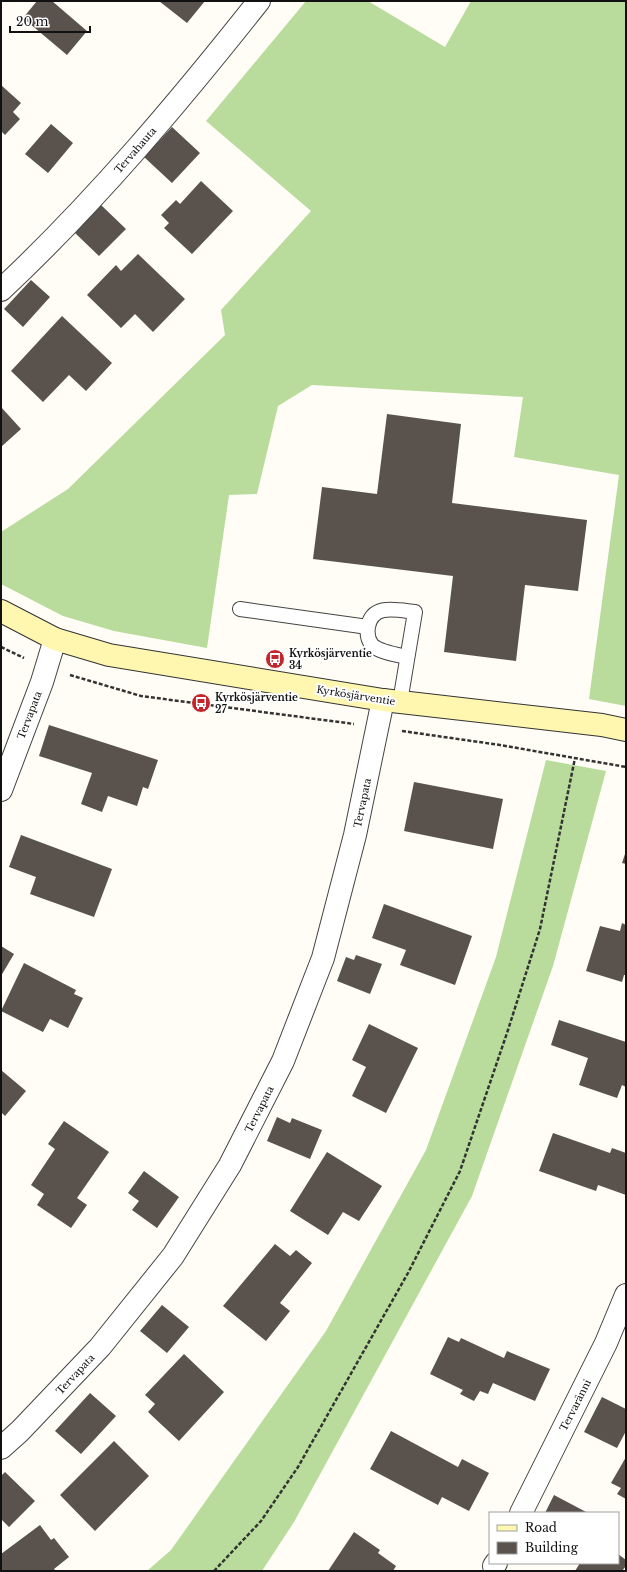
<svg xmlns="http://www.w3.org/2000/svg" width="627" height="1572" viewBox="0 0 627 1572" font-family="'Libre Baskerville',serif">
<rect width="100%" height="100%" fill="#fffdf5"/>
<path fill="#b9dc9c" d="M306 1H368L445 47 471 1H626V706L589 699 619 475 514 457 523 397 312 385 278 406 257 494 229 495 207 648 114 631 63 616 1 584V532L68 489 225 335 221 310 311 211 206 121Z
M546 760 606 771 553 966 472 1196 294 1522 262 1571H147L171 1550 326 1331 426 1150 496 957Z"/>
<path fill="#5a524d" d="M37 1H52L87 31 67 55 23 18Z
M159 1H205L187 23Z
M1 85 21 103 13 112 20 119 5 135 1 131Z
M51 124 73 143 48 173 25 154Z
M172 127 200 153 172 183 144 157Z
M201 181 233 211 192 254 164 228 169 223 161 215 176 200 180 204Z
M101 205 126 229 99 256 74 232Z
M138 254 185 299 153 332 135 314 121 328 87 295 116 265 121 271Z
M31 280 50 297 23 327 4 309Z
M62 316 112 363 86 391 69 375 43 402 11 371Z
M1 407 21 429 1 447Z
M387 414 461 424 452 503 587 520 578 591 525 585 516 661 444 652 453 576 313 559 322 487 377 494Z
M49 725 158 760 148 789 143 787 137 806 108 796 102 812 81 804 92 773 39 756Z
M414 782 503 799 493 849 404 831Z
M21 835 112 869 94 917 30 894 36 877 9 867Z
M626 851V864L622 863Z
M384 904 472 936 455 985 400 965 406 950 372 938Z
M622 923 626 925V975H624L622 982 586 971 600 926 620 931Z
M1 946 14 954 1 976Z
M356 955 382 964 370 994 337 981 346 957 354 960Z
M24 963 76 990 74 994 83 998 68 1028 50 1019 43 1032 1 1011Z
M559 1020 626 1042V1087L622 1085 617 1098 579 1085 588 1058 551 1045Z
M369 1024 418 1048 386 1113 352 1096 366 1067 352 1060Z
M1 1070 26 1091 5 1116 1 1112Z
M277 1117 290 1123 292 1118 322 1130 310 1159 267 1141Z
M64 1121 109 1152 77 1198 87 1205 71 1228 37 1205 44 1194 31 1185 55 1149 48 1144Z
M553 1133 610 1153 612 1148 626 1153V1195L598 1185 596 1191 539 1171Z
M327 1152 382 1186 359 1221 343 1212 328 1235 290 1211Z
M144 1171 179 1197 157 1228 132 1210 139 1201 128 1193Z
M275 1244 290 1256 296 1250 312 1263 280 1303 290 1311 266 1341 223 1306Z
M162 1305 189 1327 167 1353 140 1331Z
M448 1337 459 1342 461 1338 504 1358 507 1351 550 1369 535 1401 493 1383 488 1394 480 1391 474 1401 460 1394 463 1390 430 1374Z
M184 1354 224 1392 179 1441 148 1412 155 1404 145 1395Z
M90 1393 116 1416 81 1454 55 1431Z
M602 1397 626 1409V1431L617 1448 584 1432Z
M391 1431 458 1467 462 1459 489 1473 469 1511 442 1497 438 1505 370 1469Z
M114 1441 149 1476 95 1531 60 1495Z
M626 1457V1499L617 1494 621 1488 611 1483Z
M5 1472 35 1501 9 1527 1 1519V1476Z
M554 1495 588 1513H545Z
M40 1525 51 1540 54 1538 69 1557 54 1569 56 1571H1V1554Z
M354 1532 380 1550 378 1553 396 1566 393 1571H328Z
M618 1554 626 1560V1566L622 1571H575L580 1563H618Z"/>
<g fill="none" stroke-linecap="round" stroke-linejoin="round">
<defs>
<path id="lane" d="M240 609 368 627
M400 702 415 612C397 610 372 603 368 627 367 633 368 640 372 645 379 652 398 655 407 657"/>
<path id="street" d="M1 290C95 202 179 102 259 1
M1 790 42 682 55 639
M1 1448 20 1431 100 1347 173 1256 230 1165 283 1061 323 958 355 835 383 700
M521 1513 606 1343 626 1295
M494 1566 496 1563"/>
<path id="secondary" d="M1 611 55 639 109 655 383 700 602 725 626 730"/>
</defs>
<use href="#lane" stroke="#444" stroke-width="16"/>
<use href="#street" stroke="#444" stroke-width="24"/>
<use href="#secondary" stroke="#333" stroke-width="24"/>
<path stroke="#333" stroke-width="2.5" stroke-dasharray="4 2" stroke-linecap="butt" d="M1 647 24 658
M70 675 141 696 354 724
M402 731 500 745 626 767
M214 1571 261 1521 298 1467 408 1273 460 1171 508 1030 540 929 575 758"/>
<use href="#lane" stroke="#fff" stroke-width="14"/>
<use href="#street" stroke="#fff" stroke-width="22"/>
<use href="#secondary" stroke="#fff6b0" stroke-width="22"/>
</g>
<defs>
<symbol id="bus-disc" viewBox="-11 -11 22 22"><circle r="9.5" fill="#c4262e" stroke="#fff"/><path d="M-5-6H5V4H4V6H2V4H-2V6H-4V4H-5ZM-3.5-4V0h7V-4ZM-3.5 1.2v1.5H-2V1.2ZM2 1.2v1.5H3.5V1.2Z" fill="#fff"/></symbol>
</defs>
<g fill-rule="evenodd">
<use href="#bus-disc" x="264" y="648" width="22" height="22"/>
<use href="#bus-disc" x="190" y="692" width="22" height="22"/>
</g>
<g text-anchor="middle" stroke-width="4" stroke-linejoin="round" paint-order="stroke">
<g font-size="10" fill="#111" stroke="#fff">
<text transform="translate(135 150) rotate(-49)" y="4">Tervahauta</text>
<text transform="translate(356 695) rotate(9)" y="4">Kyrkösjärventie</text>
<text transform="translate(29 715) rotate(-69)" y="4">Tervapata</text>
<text transform="translate(362 803) rotate(-78)" y="4">Tervapata</text>
<text transform="translate(259 1109) rotate(-63)" y="4">Tervapata</text>
<text transform="translate(75 1374) rotate(-47)" y="4">Tervapata</text>
<text transform="translate(575 1405) rotate(-63)" y="4">Tervaränni</text>
</g>
<g font-size="10" font-weight="bold" fill="#111" stroke="#fff" text-anchor="start">
<text x="289" y="657">Kyrkösjärventie<tspan x="289" dy="12">34</tspan></text>
<text x="215" y="701">Kyrkösjärventie<tspan x="215" dy="12">27</tspan></text>
</g>
</g>
<rect width="627" height="1572" fill="none" stroke="#111111" stroke-width="4"/>
<rect x="489" y="1512" width="130" height="52" fill="#ffffff" stroke="#a0a0a0"/>
<rect x="497" y="1525" width="20" height="6" fill="#fff6b0" stroke="#a0a0a0"/>
<text x="525" y="1532" font-size="12" fill="#111111">Road</text>
<rect x="497" y="1542" width="20" height="12" fill="#5a524d" stroke="#a0a0a0"/>
<text x="525" y="1552" font-size="12" fill="#111111">Building</text>
<path d="M10 26v6h80v-6" fill="none" stroke="#111111" stroke-width="2"/>
<text x="16" y="26" font-size="12" fill="#111111" stroke="#ffffff" stroke-width="3" paint-order="stroke">20 m</text>
</svg>
